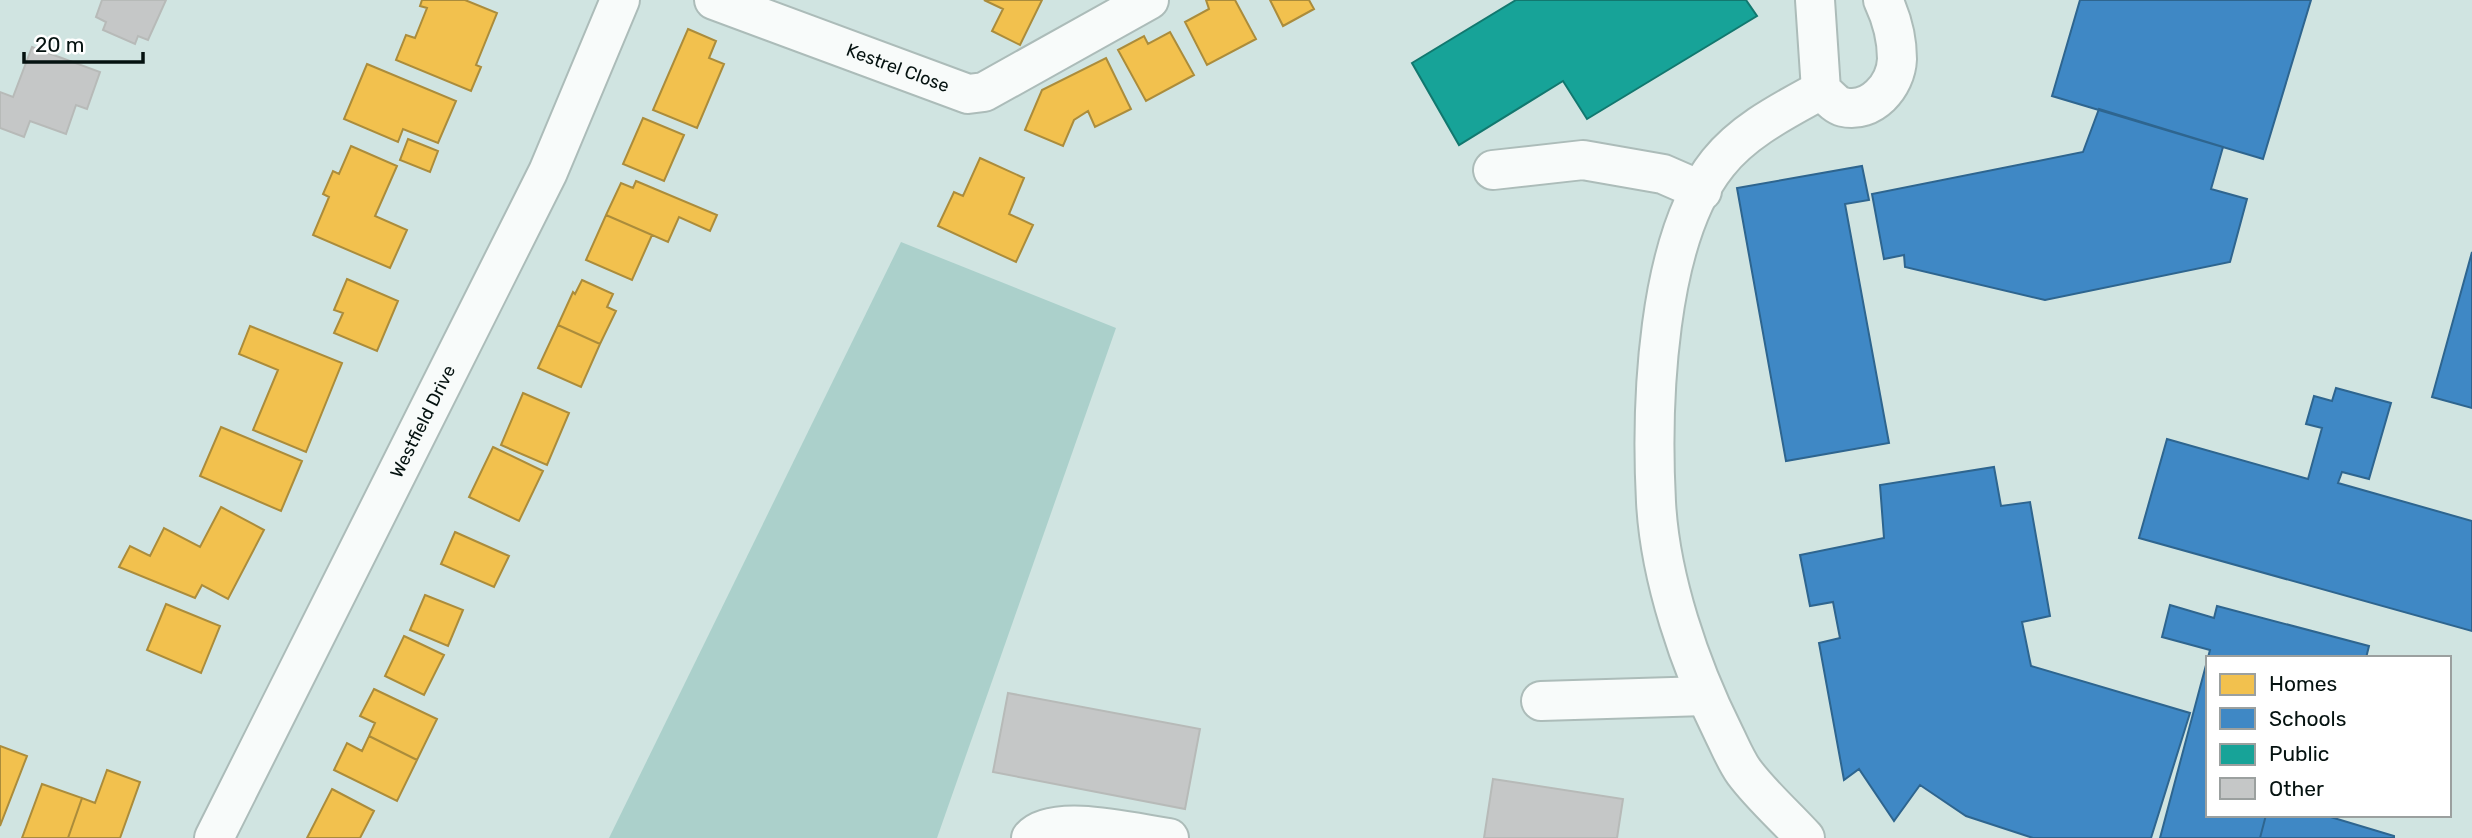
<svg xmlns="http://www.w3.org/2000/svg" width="2472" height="838" viewBox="0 0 2472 838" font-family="Rubik,sans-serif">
<rect width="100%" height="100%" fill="#d0e4e1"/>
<path fill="#abd0cb" d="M901 242 1116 328 937 838H609Z"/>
<path fill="#f2c14e" stroke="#ab8c3b" stroke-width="2" d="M422 0H465L497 13 476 65 481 67 471 91 396 60 406 35 415 38 427 8 420 6Z
M984 0H1042L1020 45 992 31 1003 9Z
M1235 0 1256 39 1207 65 1185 22 1209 9 1206 0Z
M1270 0H1309L1314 9 1283 26Z
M688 29 716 41 709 58 724 64 697 128 653 110Z
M1170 32 1194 75 1146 101 1118 50 1144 36 1148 44Z
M1106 58 1131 109 1095 127 1088 111 1074 120 1063 146 1025 130 1042 90Z
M367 64 456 101 438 143 403 129 398 142 344 119Z
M643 118 684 135 664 181 623 164Z
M408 139 438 151 430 172 400 160Z
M351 146 397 166 375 216 407 230 390 268 313 235 329 197 323 194 333 171 339 174Z
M980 158 1024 178 1009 214 1033 225 1016 262 938 226 954 192 963 196Z
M636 181 717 215 710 231 679 217 668 242 606 215 621 183 633 188Z
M606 215 652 235 632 280 586 260Z
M347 279 398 301 377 351 334 333 343 313 334 310Z
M582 280 613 294 607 307 616 311 600 344 558 325 573 292 575 294Z
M558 325 600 344 581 387 538 368Z
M250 326 342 363 306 452 253 430 278 370 239 354Z
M523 393 569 413 547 465 501 445Z
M221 427 302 461 281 511 200 476Z
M493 447 543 471 519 521 469 497Z
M221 507 264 530 228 599 202 585 195 598 119 567 130 546 150 556 164 528 200 547Z
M455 532 509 556 494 587 441 564Z
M425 595 463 610 448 646 410 630Z
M166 604 220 626 201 673 147 650Z
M404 636 444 655 424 695 385 676Z
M374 689 437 719 417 760 369 736 375 723 360 716Z
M369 736 417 760 397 801 334 770 347 743 362 751Z
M0 746 27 756 0 826Z
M107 770 140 782 120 838H68L82 798 95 803Z
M42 784 82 798 68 838H22Z
M332 789 374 811 360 838H307Z"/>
<path fill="#3f88c5" stroke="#2e658f" stroke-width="2" d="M2080 0H2311L2263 159 2052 96Z
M2099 109 2223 147 2211 189 2247 199 2230 262 2045 300 1905 267 1904 255 1884 259 1872 194 2083 152Z
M1862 166 1869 200 1845 204 1889 443 1786 461 1737 188Z
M2472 252V408L2432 397Z
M2336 388 2391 403 2369 479 2342 472 2338 483 2472 521V631L2139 538 2167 439 2308 479 2322 428 2306 424 2314 396 2332 401Z
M1994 467 2001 506 2030 502 2050 616 2022 622 2031 666 2190 713 2151 838H2033L1966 816 1920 785 1894 821 1859 769 1844 780 1819 643 1840 638 1833 602 1810 606 1800 555 1884 538 1880 485Z
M2170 605 2214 618 2217 606 2369 646 2366 658H2208V815H2266L2260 838H2160L2210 650 2162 637Z
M2266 815H2324L2394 836V838H2260Z"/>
<path fill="#17a398" stroke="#12786f" stroke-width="2" d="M1516 0H1746L1757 16 1587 119 1563 81 1459 145 1412 63Z"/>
<path fill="#c5c7c7" stroke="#b7bab8" stroke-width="2" d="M102 0H166L148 40 138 36 135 44 103 30 106 22 96 17Z
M32 47 100 72 87 109 76 105 66 134 30 121 24 137 0 128V92L13 97Z
M1008 693 1200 729 1185 809 993 772Z
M1493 779 1623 799 1617 838H1484Z"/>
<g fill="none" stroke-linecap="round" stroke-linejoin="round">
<defs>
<g id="minor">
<path id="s1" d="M714 0 968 94 984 92 1149 0"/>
<path d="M1815 0 1821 90C1827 95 1835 105 1843 107 1871 114 1896 86 1897 59 1897 39 1891 17 1883 0"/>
<path d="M1493 170 1583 160 1663 174 1702 191"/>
<path d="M1541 701 1705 696"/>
<path id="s2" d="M214 838 548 172 620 0"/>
<path d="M1031 838C1053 812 1138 834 1169 838"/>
<path d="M1805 838C1785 816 1761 795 1744 772 1736 761 1730 746 1724 734 1690 666 1660 578 1656 502 1651 406 1656 240 1718 163 1744 130 1785 110 1821 90"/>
</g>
</defs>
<use href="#minor" stroke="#acbcb9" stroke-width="42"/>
<use href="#minor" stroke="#f8fbfa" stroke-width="38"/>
</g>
<g text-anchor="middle" stroke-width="7" stroke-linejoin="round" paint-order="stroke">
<g font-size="18" fill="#051210" stroke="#fff">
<text dy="6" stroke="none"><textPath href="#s1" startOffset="196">Kestrel Close</textPath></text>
<text dy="6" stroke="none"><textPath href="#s2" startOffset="466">Westfield Drive</textPath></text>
</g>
</g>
<rect x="2206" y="656" width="245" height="161" fill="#ffffff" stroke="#9ba09f" stroke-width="2"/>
<rect x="2220" y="674" width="35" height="21" fill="#f2c14e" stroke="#9ba09f" stroke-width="2"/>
<text x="2269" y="691" font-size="21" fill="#051210">Homes</text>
<rect x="2220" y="708" width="35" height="21" fill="#3f88c5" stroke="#9ba09f" stroke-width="2"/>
<text x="2269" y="726" font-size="21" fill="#051210">Schools</text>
<rect x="2220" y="744" width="35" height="21" fill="#17a398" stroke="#9ba09f" stroke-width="2"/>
<text x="2269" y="761" font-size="21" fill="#051210">Public</text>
<rect x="2220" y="778" width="35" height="21" fill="#c5c7c7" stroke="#9ba09f" stroke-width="2"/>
<text x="2269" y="796" font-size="21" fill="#051210">Other</text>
<path d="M24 52v10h119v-10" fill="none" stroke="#051210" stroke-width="3.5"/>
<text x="35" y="52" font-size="21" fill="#051210" stroke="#ffffff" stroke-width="5" paint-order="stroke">20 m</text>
</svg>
